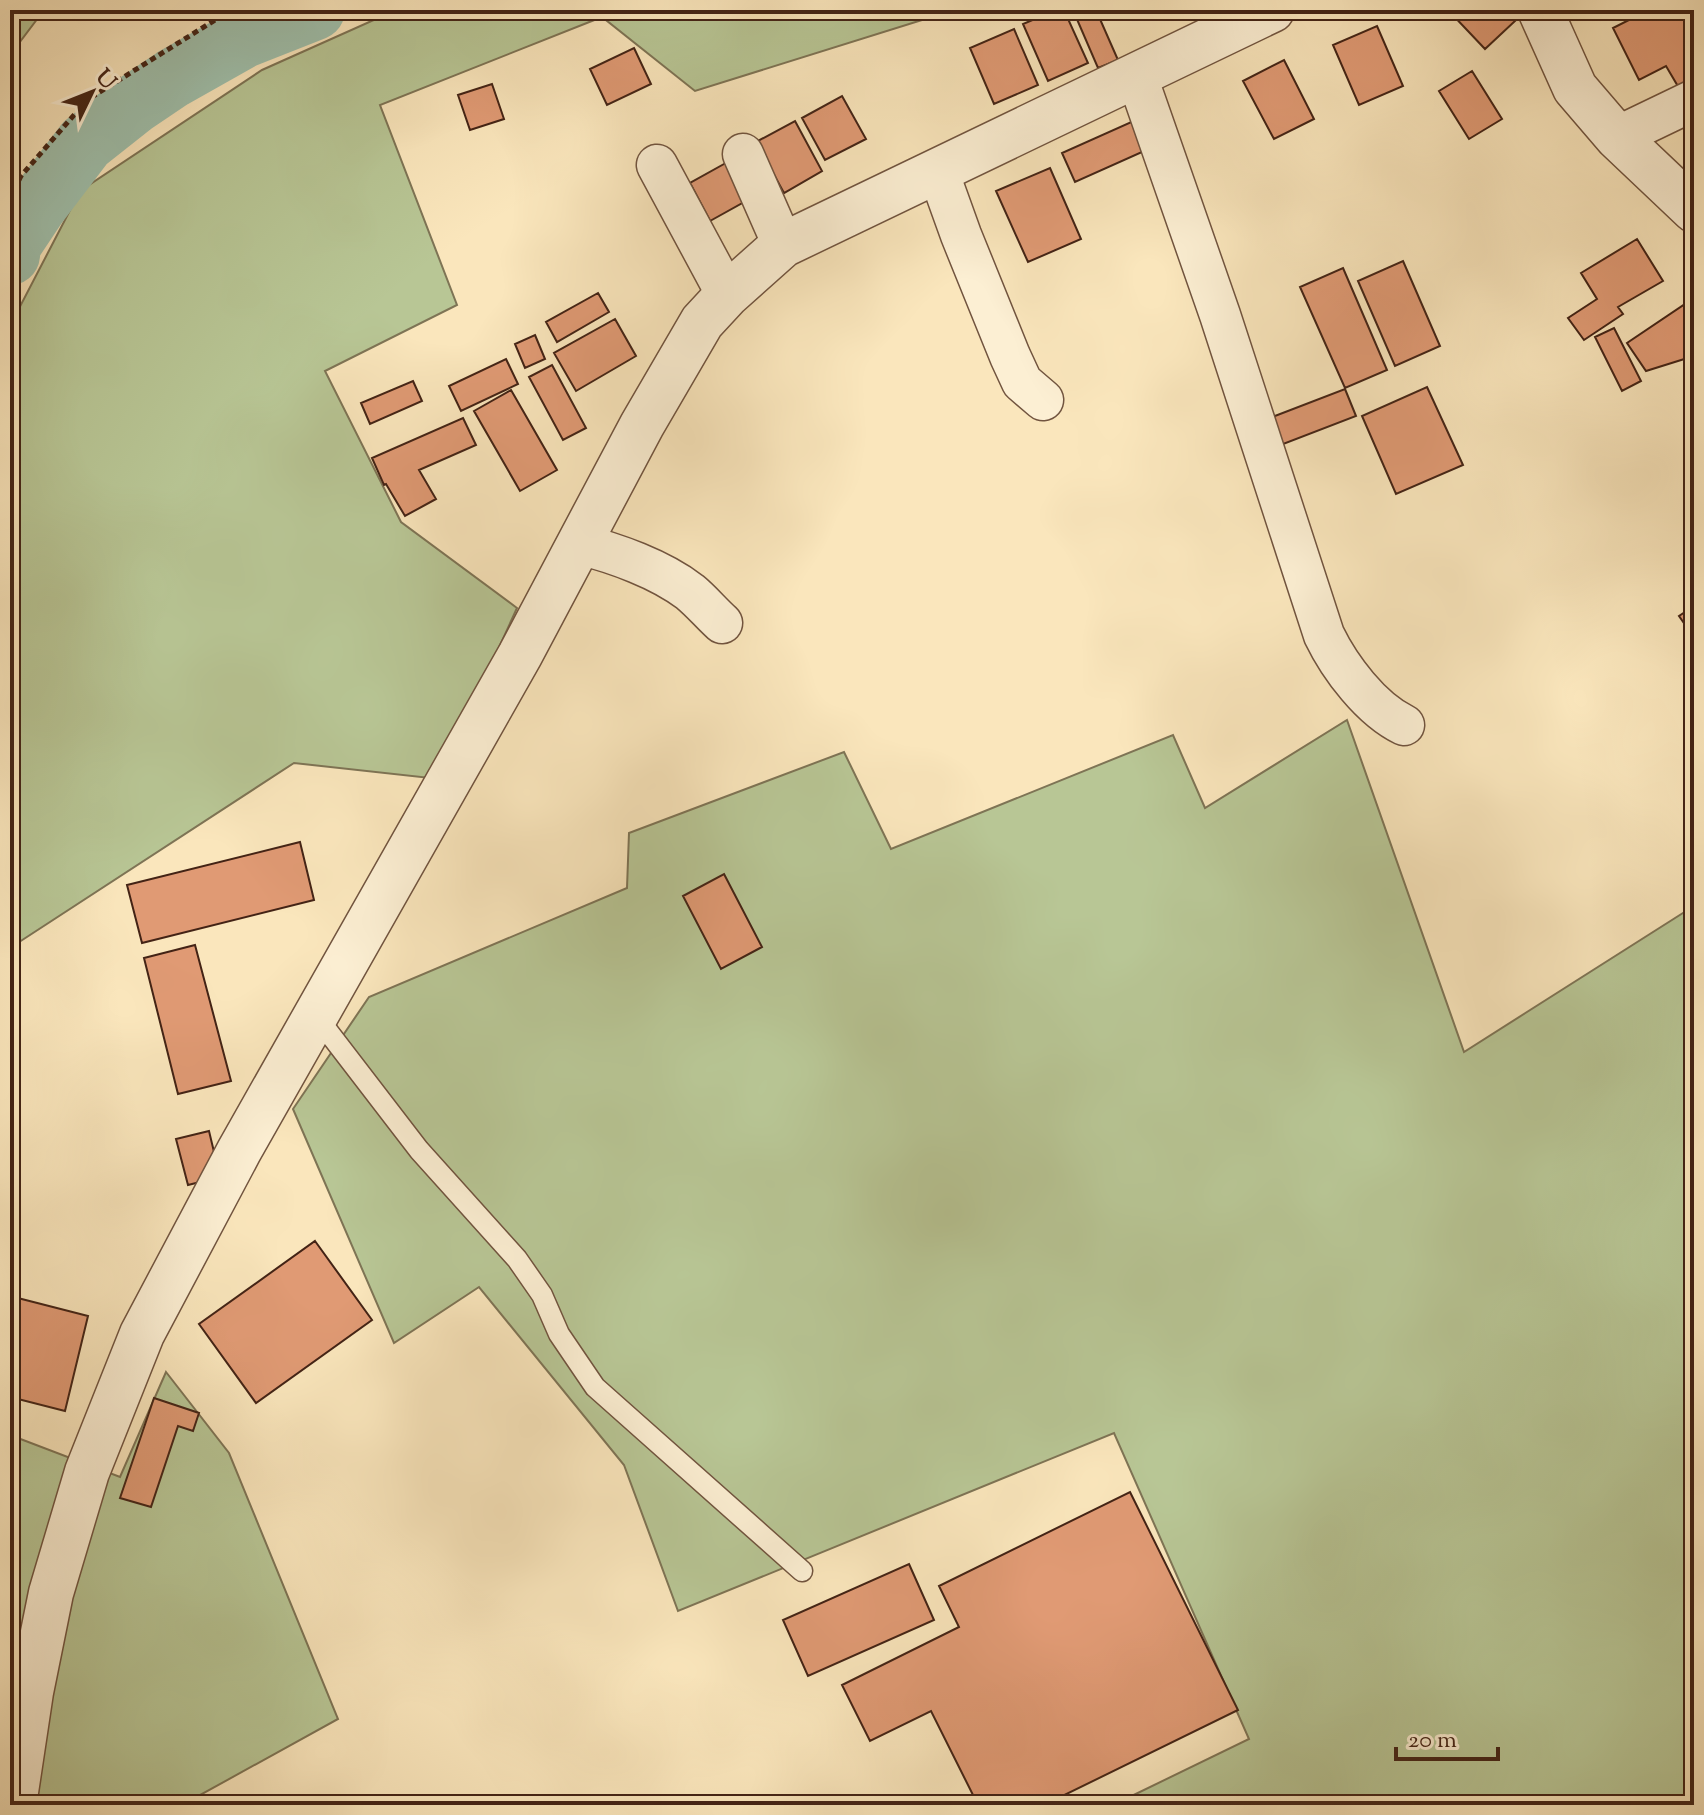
<svg xmlns="http://www.w3.org/2000/svg" width="1704" height="1815" viewBox="0 0 1704 1815" font-family="'Sorts Mill Goudy',serif">
<rect width="100%" height="100%" fill="#fae6bc"/>
<filter id="stains"><feTurbulence type="fractalNoise" baseFrequency=".0025" numOctaves="4"/><feColorMatrix values="0 0 0 0 .2 0 0 0 0 .09 0 0 0 0 .02 0 0 0 .5 -.17"/></filter>
<radialGradient id="worn" r=".72"><stop offset=".6" stop-color="#630" stop-opacity="0"/><stop offset="1" stop-color="#630" stop-opacity=".3"/></radialGradient>
<path fill="#b8c695" stroke="#7e7455" stroke-width="2" d="M10 10H44L10 55Z
M396 10H954L695 91 602 17 380 105 457 305 325 371 401 522 517 608 439 779 294 763 10 948V341L14 318 80 191 262 70Z
M1347 720 1464 1052 1694 906V1805H1113L1249 1739 1114 1433 678 1611 624 1465 479 1287 394 1343 293 1109 369 997 627 888 629 833 844 752 891 849 1173 735 1205 808Z
M166 1372 229 1453 338 1719 182 1805H10V1435L120 1477Z"/>
<g fill="none" stroke-linecap="round" stroke-linejoin="round">
<path stroke="#9fc0ac" stroke-width="60" d="M10 255 11 245 37 206 85 143 133 105 173 78 244 38 315 10"/>
</g>
<path fill="#e09a74" stroke="#432315" stroke-width="2" d="M1056 10H1064L1088 63 1048 81 1023 24Z
M1093 10H1096L1118 60 1098 68 1076 17Z
M1141 10H1173L1143 18Z
M1448 10H1504L1515 21 1485 49Z
M1642 10H1681L1694 32V79L1679 88 1666 66 1639 80 1613 28 1637 16 1635 14Z
M1377 26 1403 86 1359 105 1333 45Z
M1014 29 1038 85 994 104 970 48Z
M634 48 651 84 607 105 590 69Z
M1284 60 1314 119 1274 139 1243 81Z
M1472 71 1502 119 1469 139 1439 91Z
M492 84 504 119 470 130 458 95Z
M842 96 866 139 825 160 802 118Z
M1138 119 1151 148 1075 182 1062 153Z
M795 121 822 171 784 193 756 142Z
M733 159 753 197 710 221 690 183Z
M1050 168 1081 239 1028 262 996 191Z
M1637 239 1663 281 1618 307 1623 314 1584 340 1568 318 1597 299 1581 273Z
M1403 261 1440 346 1395 366 1358 281Z
M1343 268 1387 370 1345 388 1300 287Z
M598 293 609 312 557 342 546 322Z
M1694 298V332L1691 335 1694 345V356L1646 371 1627 343Z
M615 319 636 356 576 391 554 353Z
M1614 328 1641 381 1622 391 1595 337Z
M535 335 545 359 525 368 515 344Z
M506 359 518 384 461 411 449 386Z
M552 365 586 428 563 440 529 377Z
M413 381 422 401 370 424 361 403Z
M1427 387 1463 465 1396 494 1362 416Z
M1345 389 1356 416 1278 446 1267 419Z
M511 390 557 470 520 491 474 411Z
M463 418 476 445 419 470 436 499 405 516 386 484 384 485 372 458Z
M1694 606V635L1693 636 1679 616Z
M300 842 314 900 142 943 127 885Z
M724 874 762 947 721 969 683 896Z
M195 945 231 1081 178 1094 144 958Z
M209 1131 220 1177 188 1185 176 1139Z
M315 1241 372 1320 256 1403 199 1324Z
M10 1296 88 1316 65 1411 10 1397Z
M154 1398 199 1413 193 1431 178 1426 151 1507 120 1498Z
M1130 1492 1238 1710 1044 1805H978L931 1711 870 1741 842 1685 959 1627 939 1586Z
M909 1564 934 1620 808 1676 783 1620Z"/>
<g fill="none" stroke-linecap="round" stroke-linejoin="round">
<defs>
<path id="service" d="M316 1016 419 1150 517 1259 542 1295 559 1334 595 1387 802 1571"/>
<path id="minor" d="M1136 74 1220 315 1324 635C1340 668 1371 709 1404 725
M1617 137 1694 100
M743 154 783 245
M657 165 727 295
M938 171 961 235 1010 356 1022 382 1043 400
M579 544C615 553 660 569 690 592 701 601 711 613 722 623"/>
<path id="tertiary" d="M1540 10 1575 88 1617 137 1694 210
M14 1805 31 1692 51 1593 87 1472 142 1334 239 1151 520 655 642 425 702 322 727 295 783 245 1272 10"/>
</defs>
<use href="#service" stroke="#71543f" stroke-width="23"/>
<use href="#minor" stroke="#71543f" stroke-width="43"/>
<use href="#tertiary" stroke="#71543f" stroke-width="47"/>
<path stroke="#432315" stroke-width="5" stroke-dasharray="6 4" stroke-linecap="butt" d="M10 198 21 176 87 100 231 10"/>
<use href="#service" stroke="#fcefd3" stroke-width="20"/>
<use href="#minor" stroke="#fcefd3" stroke-width="40"/>
<use href="#tertiary" stroke="#fcefd3" stroke-width="44"/>
</g>
<rect width="1704" height="1815" fill="none" stroke="#fae6bc" stroke-width="40"/>
<rect x="12" y="12" width="1680" height="1791" fill="none" stroke="#432315" stroke-width="4"/>
<rect x="20" y="20" width="1664" height="1775" fill="none" stroke="#432315" stroke-width="2"/>
<g transform="translate(92 92) rotate(47)" stroke="#fcefd3" stroke-width="6" paint-order="stroke">
<path d="M0-6L14 30L0 20L-14 30Z" fill="#432315"/>
<text y="-12" font-size="22" font-weight="bold" text-anchor="middle" fill="#432315">U</text>
</g>
<path d="M1396 1747v12h102v-12" fill="none" stroke="#432315" stroke-width="4"/>
<text x="1408" y="1747" font-size="24" fill="#432315" stroke="#fcefd3" stroke-width="6" paint-order="stroke">20 m</text>
<rect width="100%" height="100%" filter="url(#stains)"/>
<rect width="100%" height="100%" fill="url(#worn)"/>
</svg>
